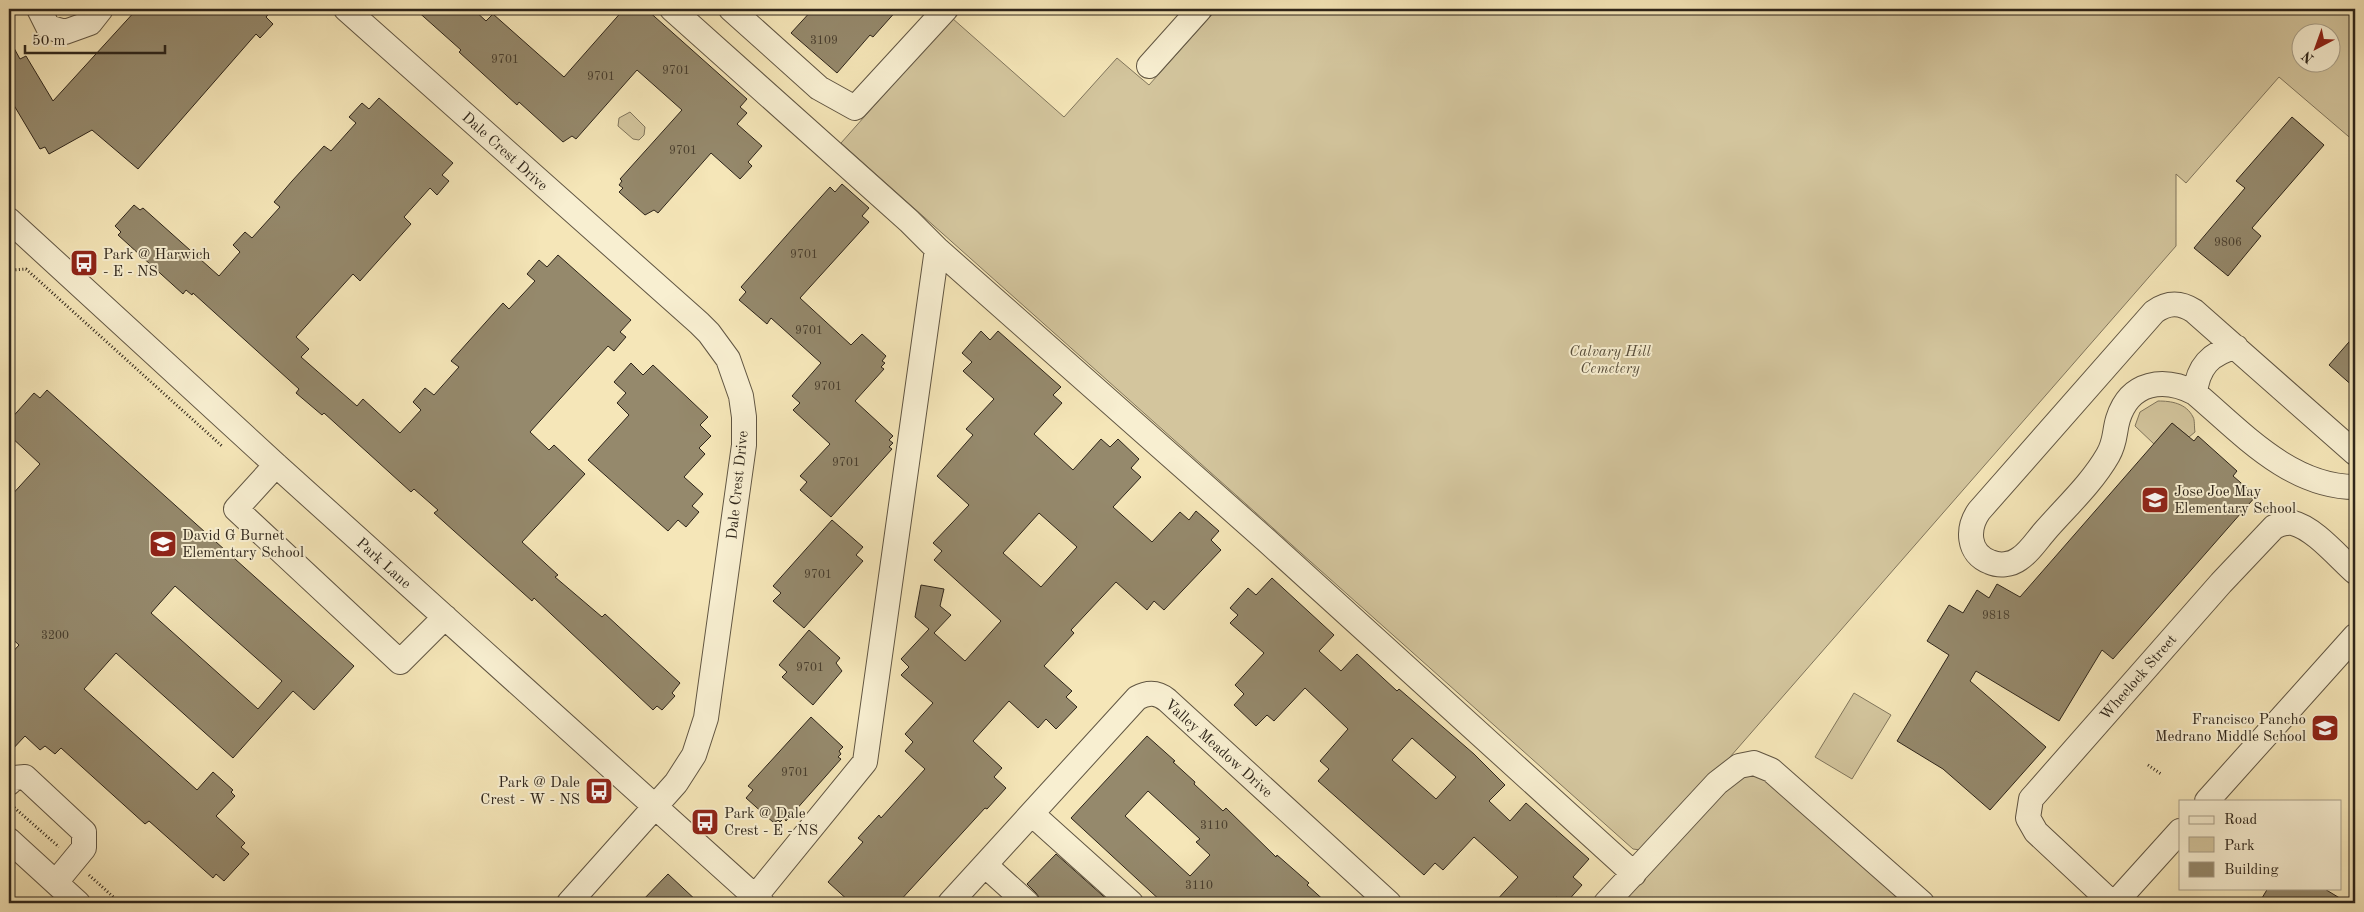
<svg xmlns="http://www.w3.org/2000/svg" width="2364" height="912" viewBox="0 0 2364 912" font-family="'Old Standard TT',serif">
<rect width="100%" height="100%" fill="#f5e6b8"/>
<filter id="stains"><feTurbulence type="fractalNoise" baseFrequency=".004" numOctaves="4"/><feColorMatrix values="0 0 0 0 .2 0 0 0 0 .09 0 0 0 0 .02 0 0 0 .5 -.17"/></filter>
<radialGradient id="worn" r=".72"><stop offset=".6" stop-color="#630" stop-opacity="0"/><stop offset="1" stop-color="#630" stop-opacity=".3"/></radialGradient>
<path fill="#d3c59d" stroke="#80755c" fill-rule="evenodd" d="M1217 9H2355V142L2279 77 2186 183 2176 174V246L1648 851 1633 849 841 143 952 18 1064 117 1117 58 1149 85ZM2302 32H2332V62H2302Z
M630 112 645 127 644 135 639 140 633 139 618 126 619 118Z
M2158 401C2171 401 2186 403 2193 417 2195 420 2194 427 2195 432L2189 437 2172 423 2154 444 2135 426 2140 412Z
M1854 693 1891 715 1852 779 1815 757Z
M1739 775H1765L1910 903H1617Z"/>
<path fill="#95896c" stroke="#2e251a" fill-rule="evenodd" d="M137 9H273L266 17 273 24 260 38 256 34 138 169 92 130 49 154 45 147 40 149 9 97V39L20 59 26 56 53 101Z
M415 9H473L486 21 493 14 564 77 624 9H646L747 99 740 107 747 113 737 124 762 146 748 162 752 166 740 179 711 153 658 213 654 210 645 215 619 192 623 188 619 185 622 181 620 179 682 110 637 70 576 139 572 136 563 142 519 102 517 105 459 52 461 50Z
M813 9H898L873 37 870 35 837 73 791 33Z
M379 98 453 163 442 175 449 181 437 195 430 188 404 217 411 224 360 281 353 274 296 337 309 349 301 357 357 406 363 399 400 433 421 410 413 402 425 388 434 395 459 367 451 361 503 303 509 309 535 281 527 274 539 260 547 267 558 255 631 320 620 332 626 337 614 351 608 346 530 432 549 450 554 445 585 474 522 542 558 575 555 577 602 617 605 614 680 683 672 693 675 696 662 710 657 706 653 710 534 598 532 601 434 513 438 510 414 489 411 492 324 413 322 415 296 393 299 389 193 293 192 295 186 290 183 294 118 235 121 232 115 226 134 205 140 210 143 208 219 276 240 252 233 245 245 232 252 238 280 207 274 202 292 181 324 146 331 151 356 123 349 117 362 103 369 109Z
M2292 117 2324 145 2252 228 2261 236 2228 276 2194 248 2245 188 2236 181Z
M842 184 869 208 862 216 869 222 800 298 851 345 862 334 886 356 882 361 885 363 881 367 884 369 855 401 893 436 889 440 893 443 889 447 892 449 831 517 800 490 807 482 800 476 830 444 793 410 800 403 792 396 821 363 771 318 767 324 739 300 746 292 741 287 794 227 830 187 835 192Z
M981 331 990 340 998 331 1061 387 1053 395 1062 403 1034 434 1073 470 1101 439 1110 447 1118 439 1139 459 1131 468 1141 477 1113 507 1152 542 1180 512 1189 520 1196 511 1219 531 1211 540 1221 550 1164 610 1154 601 1147 610 1116 582 1071 630 1074 633 1044 666 1072 691 1066 697 1077 707 1056 729 1046 719 1038 728 1009 701 973 741 1002 768 994 777 1006 788 987 809 985 808 898 903H851L828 882 863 842 858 838 879 815 881 818 925 769 905 751 913 742 905 734 933 703 901 675 909 667 901 659 929 629 915 617 921 585 944 589 940 606 951 615 934 633 965 661 1001 621 934 560 942 551 933 543 969 505 937 476 973 435 966 429 994 399 963 371 972 362 962 353ZM1039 513 1077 547 1041 587 1003 553Z
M2355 335V388L2329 365Z
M631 363 643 375 653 365 708 417 700 425 711 436 699 448 705 454 684 477 703 494 692 506 699 512 686 527 678 520 668 531 588 460 629 415 617 403 626 393 614 382Z
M47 390 354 666 314 710 293 691 233 758 116 653 84 689 197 790 213 772 233 790 231 792 235 796 216 816 245 843 241 847 249 854 224 881 216 874 213 878 149 821 145 824 61 748 55 754 45 746 40 750 25 736 9 753V656L19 645 9 636V498L40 464 9 435V421L34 393 40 398ZM175 586 282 681 258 709 151 613Z
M2172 423 2194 441 2198 436 2237 471 2233 476 2256 496 2113 659 2102 650 2059 721 1976 671 1970 681 2046 747 1990 810 1943 769 1897 741 1949 655 1927 641 1949 605 1963 613 1977 590 1989 598 1997 584 2020 597Z
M832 520 863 547 856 555 863 561 804 628 773 601 781 593 773 586Z
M1272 578 1334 635 1319 651 1341 671 1357 654 1397 691 1399 689 1474 754 1505 785 1489 801 1510 821 1526 803 1589 859 1573 877 1582 885 1566 903 1556 897 1550 903H1494L1518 877 1474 837 1443 870 1435 863 1424 875 1318 781 1329 769 1320 761 1348 729 1305 688 1274 721 1267 715 1256 726 1234 705 1244 694 1235 685 1264 653 1230 623 1238 615 1230 608 1248 588 1256 595ZM1412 738 1456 777 1436 799 1392 760Z
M809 630 840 658 836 663 842 671 813 705 782 677 787 672 779 665Z
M811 717 843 747 839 751 841 754 838 757 841 759 786 821 784 818 780 822 778 820 774 823 746 798 753 790 748 786Z
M1147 736 1175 761 1173 762 1195 782 1194 784 1223 811 1226 808 1276 857 1277 855 1309 883 1307 885 1327 903H1163L1071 818ZM1148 791 1200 839 1196 842 1210 855 1190 876 1125 816Z
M1056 854 1111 903H1043L1036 893 1027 884Z
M668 874 699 903H640Z
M2268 888H2323L2348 903H2259Z"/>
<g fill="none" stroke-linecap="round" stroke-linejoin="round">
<defs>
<path id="minor" d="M39 9 48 27 65 32 90 23 101 9
M346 9 699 323 709 333 728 359 741 396 744 417V445L737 495 706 718 694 755 676 783 569 903
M672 9 909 221 937 249 1266 540 1634 874
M731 9 819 88 855 108 946 9
M1149 66 1200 9
M9 220 276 465 762 903
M2195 393C2198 367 2210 353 2236 347
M2355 453 2194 311C2180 302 2168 302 2154 312L1979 511C1967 528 1967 553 1990 562 1999 566 2011 565 2019 559 2029 553 2037 540 2045 531 2066 507 2092 483 2108 455 2116 441 2114 432 2118 419 2130 381 2164 377 2195 393 2241 432 2290 487 2355 487
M276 465 236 509 400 662 445 617
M9 783 14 778 25 777 84 832V848L56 882
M2207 801 2355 636
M1032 814 1131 903
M9 840 78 903
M985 865 1027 903
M750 903 865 762 937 249
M950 903 1137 698C1148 692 1157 692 1167 700L1389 903
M1606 903 1717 783 1739 766 1754 763 1771 770 1922 903
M2112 903 2036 832 2028 818 2031 799 2221 583 2274 527C2280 524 2286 522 2293 523 2314 528 2339 558 2355 572
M2115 903 2180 831"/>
</defs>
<use href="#minor" stroke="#605542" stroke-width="26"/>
<path stroke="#2e251a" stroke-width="3" stroke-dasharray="1 2.5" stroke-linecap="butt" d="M9 272 12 270 26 269 223 447
M2148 765 2161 774
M9 803 59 847
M89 875 120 903"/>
<use href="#minor" stroke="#f8efd1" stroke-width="24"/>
</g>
<defs>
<symbol id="bus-square" viewBox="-11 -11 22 22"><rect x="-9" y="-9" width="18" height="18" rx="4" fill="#8f2418" stroke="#f8efd1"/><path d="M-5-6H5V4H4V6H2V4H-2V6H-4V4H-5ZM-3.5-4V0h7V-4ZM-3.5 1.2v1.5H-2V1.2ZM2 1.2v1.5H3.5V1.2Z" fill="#fff"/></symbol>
<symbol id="school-square" viewBox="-11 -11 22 22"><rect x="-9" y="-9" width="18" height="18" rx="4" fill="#8f2418" stroke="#f8efd1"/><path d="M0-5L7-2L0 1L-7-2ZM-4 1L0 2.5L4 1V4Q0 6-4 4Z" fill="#fff"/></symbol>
</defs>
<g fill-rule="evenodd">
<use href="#bus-square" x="68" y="247" width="32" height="32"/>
<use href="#school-square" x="2139" y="484" width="32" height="32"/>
<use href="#school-square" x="147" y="528" width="32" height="32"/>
<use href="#school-square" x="2309" y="712" width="32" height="32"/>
<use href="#bus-square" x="583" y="775" width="32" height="32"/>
<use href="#bus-square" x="689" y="806" width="32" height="32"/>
</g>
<g text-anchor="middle" stroke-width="4" stroke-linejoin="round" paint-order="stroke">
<g font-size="12" fill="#483e2e">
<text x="824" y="44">3109</text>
<text x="505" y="63">9701</text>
<text x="676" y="74">9701</text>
<text x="601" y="80">9701</text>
<text x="683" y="154">9701</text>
<text x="2228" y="246">9806</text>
<text x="804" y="258">9701</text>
<text x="809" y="334">9701</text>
<text x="828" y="390">9701</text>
<text x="846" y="466">9701</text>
<text x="818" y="578">9701</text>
<text x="1996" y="619">9818</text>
<text x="55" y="639">3200</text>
<text x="810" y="671">9701</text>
<text x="795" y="776">9701</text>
<text x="1214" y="829">3110</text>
<text x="1199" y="889">3110</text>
</g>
<g font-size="15" fill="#2e251a" stroke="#f8efd1">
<text transform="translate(505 151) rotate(42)" y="5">Dale Crest Drive</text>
<text transform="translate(737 485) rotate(-84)" y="5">Dale Crest Drive</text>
<text transform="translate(384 563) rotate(42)" y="5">Park Lane</text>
<text transform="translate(2138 677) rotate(-49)" y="5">Wheelock Street</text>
<text transform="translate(1219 748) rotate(42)" y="5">Valley Meadow Drive</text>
</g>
<g font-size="15" fill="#2e251a" stroke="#f8efd1" text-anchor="start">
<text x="103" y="259">Park @ Harwich<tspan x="103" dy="17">- E - NS</tspan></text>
<text x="2174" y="496">Jose Joe May<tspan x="2174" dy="17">Elementary School</tspan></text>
<text x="182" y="540">David G Burnet<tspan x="182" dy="17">Elementary School</tspan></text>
<text x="2306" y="724" text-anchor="end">Francisco Pancho<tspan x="2306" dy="17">Medrano Middle School</tspan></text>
<text x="580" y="787" text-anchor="end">Park @ Dale<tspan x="580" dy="17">Crest - W - NS</tspan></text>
<text x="724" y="818">Park @ Dale<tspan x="724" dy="17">Crest - E - NS</tspan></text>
</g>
<g font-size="15" font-style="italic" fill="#574d3b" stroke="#f8efd1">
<text x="1610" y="356">Calvary Hill<tspan x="1610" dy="17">Cemetery</tspan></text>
</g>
</g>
<rect width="2364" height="912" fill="none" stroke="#f5e6b8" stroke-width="30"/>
<rect x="10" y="10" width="2344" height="892" fill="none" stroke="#2e251a" stroke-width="2.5"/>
<rect x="15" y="15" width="2334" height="882" fill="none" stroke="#2e251a"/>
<rect x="2179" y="800" width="162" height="90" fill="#f8efd1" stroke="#a79e88"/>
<rect x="2189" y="816" width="25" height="8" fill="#f8efd1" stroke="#a79e88"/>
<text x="2224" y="824" font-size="15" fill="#2e251a">Road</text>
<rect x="2189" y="837" width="25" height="15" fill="#d3c59d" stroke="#a79e88"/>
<text x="2224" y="850" font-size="15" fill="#2e251a">Park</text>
<rect x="2189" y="862" width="25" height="15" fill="#95896c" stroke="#a79e88"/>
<text x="2224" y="874" font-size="15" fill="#2e251a">Building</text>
<g transform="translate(2316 48) rotate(221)"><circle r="24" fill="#f8efd1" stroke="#a79e88"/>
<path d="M0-4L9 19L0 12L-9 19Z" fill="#8f2418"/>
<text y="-8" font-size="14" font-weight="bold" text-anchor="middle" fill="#2e251a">N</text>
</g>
<path d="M25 45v8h140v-8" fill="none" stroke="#2e251a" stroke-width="2.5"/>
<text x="32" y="45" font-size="15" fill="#2e251a" stroke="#f8efd1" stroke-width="4" paint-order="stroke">50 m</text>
<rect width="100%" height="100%" filter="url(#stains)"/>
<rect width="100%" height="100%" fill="url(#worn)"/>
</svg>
